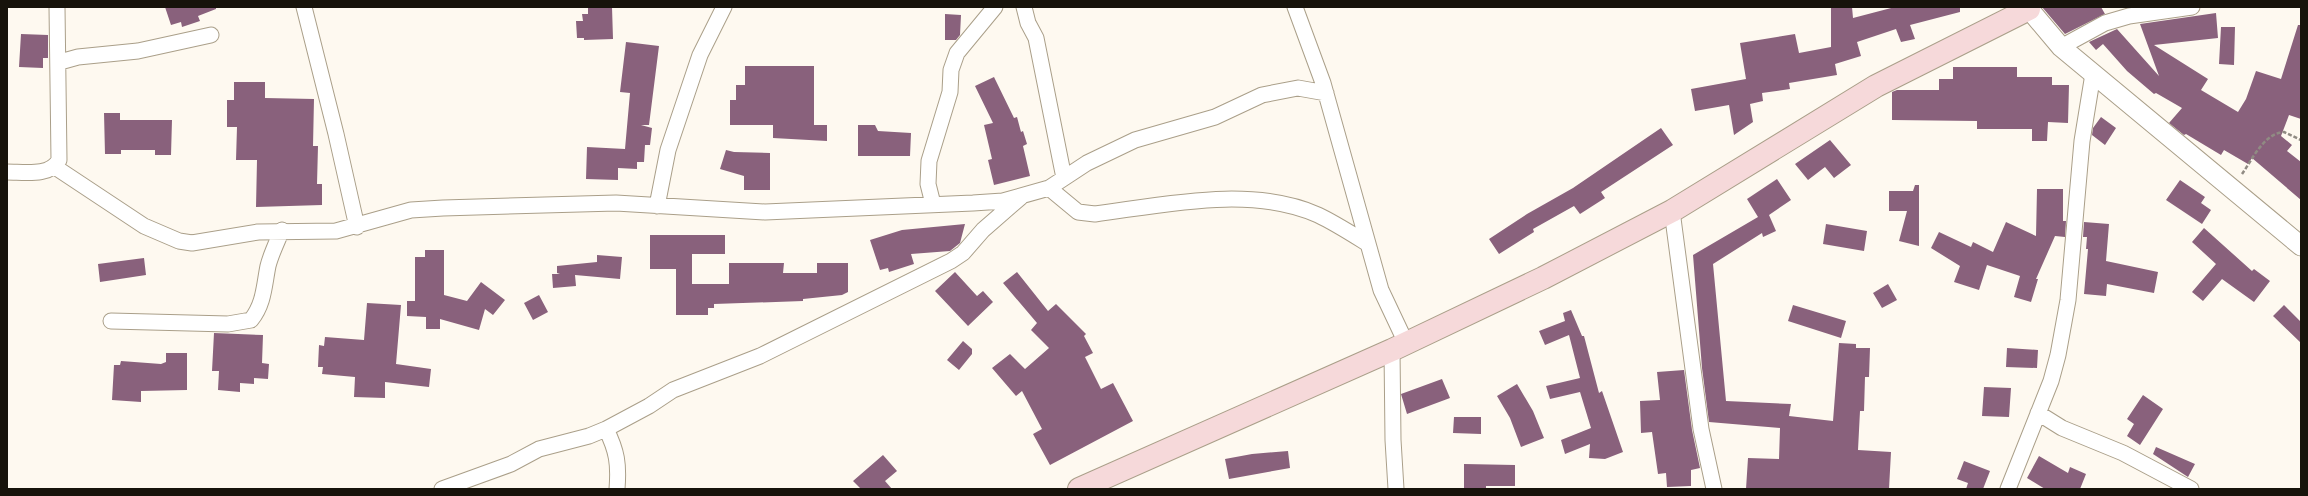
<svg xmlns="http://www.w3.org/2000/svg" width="2308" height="496" viewBox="0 0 2308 496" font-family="'Alegreya Sans',sans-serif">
<rect width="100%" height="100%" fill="#fef9f0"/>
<path fill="#89617c" d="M165 7H216V9L198 16 200 21 182 27 181 22 171 25Z
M612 7 613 39 584 40V38H577L576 21H583L582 14H588V8Z
M1831 7H1852L1853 18 1895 7H1960V12L1910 25 1915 39 1901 42 1896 29 1857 42 1861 56 1835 64 1837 75 1789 83 1790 89 1762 93 1763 101 1750 104 1753 122 1734 135 1729 105 1695 111 1691 89 1746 79 1740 43 1795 34 1799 53 1831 47Z
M2042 7H2101L2105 14 2065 34Z
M2216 13 2218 38 2154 45 2208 79 2201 90 2238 112 2246 99 2256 71 2281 79 2298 25H2301V119L2289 115 2281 136 2292 145 2287 151 2301 162V200L2252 158 2248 164 2224 150 2221 155 2186 134 2184 135 2169 123 2182 108 2156 93 2154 94 2127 71 2103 44 2096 50 2089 42 2117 29 2159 76 2140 24Z
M945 14 961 15 960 35 956 40H945Z
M2221 27H2235L2234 65 2219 64Z
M21 34 48 35V58H43V68L19 67Z
M626 42 659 46 649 125H641L652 128 650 145H645L644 162H637V169L618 168V180L586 179 587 147 625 149 630 93 620 92Z
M745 66H814V125H827V141L773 138V125H730V100H736V85H745Z
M1953 67H2017V77H2052V85H2069L2068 123 2048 122 2047 141H2032V129H1977V121L1892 120V92L1897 90H1939V79H1953Z
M994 77 1014 118 1017 117 1021 132 1023 131 1027 144 1023 146 1030 176 994 185 988 160 992 159 984 125 993 123 975 86Z
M234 82H265V98L314 99 313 146H318L317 184H322V205L256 207 257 160H236L237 127H227V100H234Z
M104 113H120V120H172L171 155H155V150H121V154H105Z
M2101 117 2116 128 2105 145 2092 135 2093 128Z
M858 125H875L878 131 911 133 910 156H858Z
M1661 128 1673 145 1601 192 1605 198 1580 214 1574 206 1533 229 1534 232 1499 254 1489 239 1527 214 1573 188Z
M1830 140 1851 165 1834 178 1825 167 1808 180 1795 164Z
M726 150 734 152 770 153V190H744V176L720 169Z
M1777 179 1791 200 1769 215 1776 231 1763 237 1762 233 1713 264 1726 401 1791 404 1789 416 1833 421 1839 343 1856 344V348H1870L1869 377H1865L1864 411H1860L1858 450 1891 452 1889 489H1746L1748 458 1779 459 1780 428 1709 422 1702 368 1693 255 1758 217 1747 199Z
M2180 180 2205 197 2201 203 2211 210 2202 224 2166 200Z
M1915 185H1919V246L1899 241 1907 211H1889V191H1913Z
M2037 189H2063V221H2066L2065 237 2055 236 2036 279H2038L2031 302 2014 297 2020 276 1987 265 1979 290 1954 282 1960 266 1931 248 1939 232 1971 247 1973 242 1993 252 2006 222 2036 236Z
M2084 222 2109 224 2106 261 2158 272 2154 293 2107 284 2106 296 2084 294 2088 249H2086L2087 237H2083Z
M965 224 960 243 950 251 911 254 914 264 889 272 888 268 880 270 870 240 902 230Z
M1826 224 1867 231 1864 251 1823 244Z
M2204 228 2252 271 2254 269 2270 281 2254 302 2222 279 2203 301 2192 292 2216 264 2192 242Z
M650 235H725V254H692V284H729V263H784L783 273H817V263H848V292L842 295 803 299V301L714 304V308H708V315H676V269H650Z
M425 250H444V295L467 301 481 282 505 300 493 315 485 309 479 330 440 319V329H426V317L407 316V301H415V257H425Z
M597 255 622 257 620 279 575 275 576 286 553 288 552 274H560L557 273V266L597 262Z
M144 258 146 275 100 282 98 264Z
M955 272 977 296 983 291 993 302 968 326 935 291Z
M1017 272 1048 311 1056 304 1086 334 1084 336 1093 353 1085 357 1101 389 1113 383 1133 421 1050 465 1033 434 1042 429 1022 391 1016 396 992 368 1010 354 1025 369 1049 348 1031 330 1037 323 1003 283Z
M1888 284 1897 300 1882 308 1873 293Z
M539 295 548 312 533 320 524 303Z
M367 303 401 305 396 364 431 369 429 387 385 382V398L354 397 355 377 322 374 323 367H318L319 345 324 346 325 337 364 340Z
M1793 305 1846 321 1841 338 1788 321Z
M2284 305 2301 322V343L2273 316Z
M1571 310 1582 336H1584L1599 393 1602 391 1623 452 1605 459 1589 458 1590 444 1565 454 1561 440 1591 428 1580 392 1550 399 1546 386 1580 378 1569 335 1545 345 1539 331 1565 321 1563 313Z
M214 333 263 335 262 363 269 364 268 379 254 378V384L240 383V392L218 390 219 371H212Z
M963 341 972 349V354L959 370 947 360Z
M2007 348 2038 350 2037 368 2006 367Z
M166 353H187V390L141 391V402L112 400 114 365H120L121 361 161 364 166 362Z
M1684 370 1692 430 1700 468 1691 470V486L1667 487 1666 473 1658 474 1652 432 1641 433 1640 401 1660 400 1657 372Z
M1442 379 1450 398 1407 414 1401 394Z
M1517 384 1533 411 1544 438 1521 447 1510 418 1497 396Z
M1984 387 2011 388 2009 417 1982 416Z
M2143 395 2163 409 2140 445 2127 436 2134 424 2127 419Z
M1454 417H1481V434L1453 433Z
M2156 447 2195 464 2188 477 2153 454Z
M1288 451 1290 468 1229 479 1225 459 1252 454Z
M883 455 897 471 885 481 892 489H861L853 481Z
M2039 456 2068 473 2070 467 2086 474 2080 489H2045L2027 478Z
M1964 461 1990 471 1983 489H1966L1968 483 1957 479Z
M1464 464 1515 465V486H1486V489H1464Z"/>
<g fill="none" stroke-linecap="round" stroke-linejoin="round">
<defs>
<path id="minor" d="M304 7 336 134 357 227
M1024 7 1028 23 1036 38 1064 178
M1295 7 1323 83 1381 290 1406 343
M2061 47 2105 23 2129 16 2192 7
M60 62 78 57 138 51 211 35
M55 167 144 226 179 241 192 243 258 232 336 231 411 210 443 208 616 203 765 212 973 203 1003 201 1049 188 1087 163 1135 140 1215 117 1262 95 1298 88 1326 93
M7 172C24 172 50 177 59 160L57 7
M1049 188 1078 212 1095 214C1164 205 1252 185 1318 215 1335 223 1352 234 1368 244
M933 204 928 184 929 161 950 92 951 70 957 53 995 7
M657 206 668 150 700 55 724 7
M1672 211 1701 429 1714 489
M111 321 228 324 251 320C264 304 264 286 268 266 271 254 277 242 282 230
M1392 350 1393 440 1396 489
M2038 413 2062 428 2123 453 2191 489
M606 429C617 451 619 464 617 489
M442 489 511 464 539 449 589 436 606 429 649 406 673 390 760 356 951 261 963 253 983 230 1021 197
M2008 489 2051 381 2058 355 2068 300 2082 141 2093 74"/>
<path id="tertiary" d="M2029 9 2061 47 2301 246"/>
<path id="secondary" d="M1079 489 1392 350 1543 278 1672 211 1876 86 2029 9 2028 7"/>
</defs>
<use href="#minor" stroke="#aa9f89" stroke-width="17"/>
<use href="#tertiary" stroke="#aa9f89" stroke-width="21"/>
<use href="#secondary" stroke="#aa9f89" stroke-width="24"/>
<path stroke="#908b83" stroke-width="2.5" stroke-dasharray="4 2" stroke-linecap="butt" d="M2242 174C2252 160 2264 133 2284 132L2301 140"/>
<use href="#minor" stroke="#fff" stroke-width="15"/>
<use href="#tertiary" stroke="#fff" stroke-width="19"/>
<use href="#secondary" stroke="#f6d9da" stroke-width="22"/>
</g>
<rect width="2308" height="496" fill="none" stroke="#17130b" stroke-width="16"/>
</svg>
